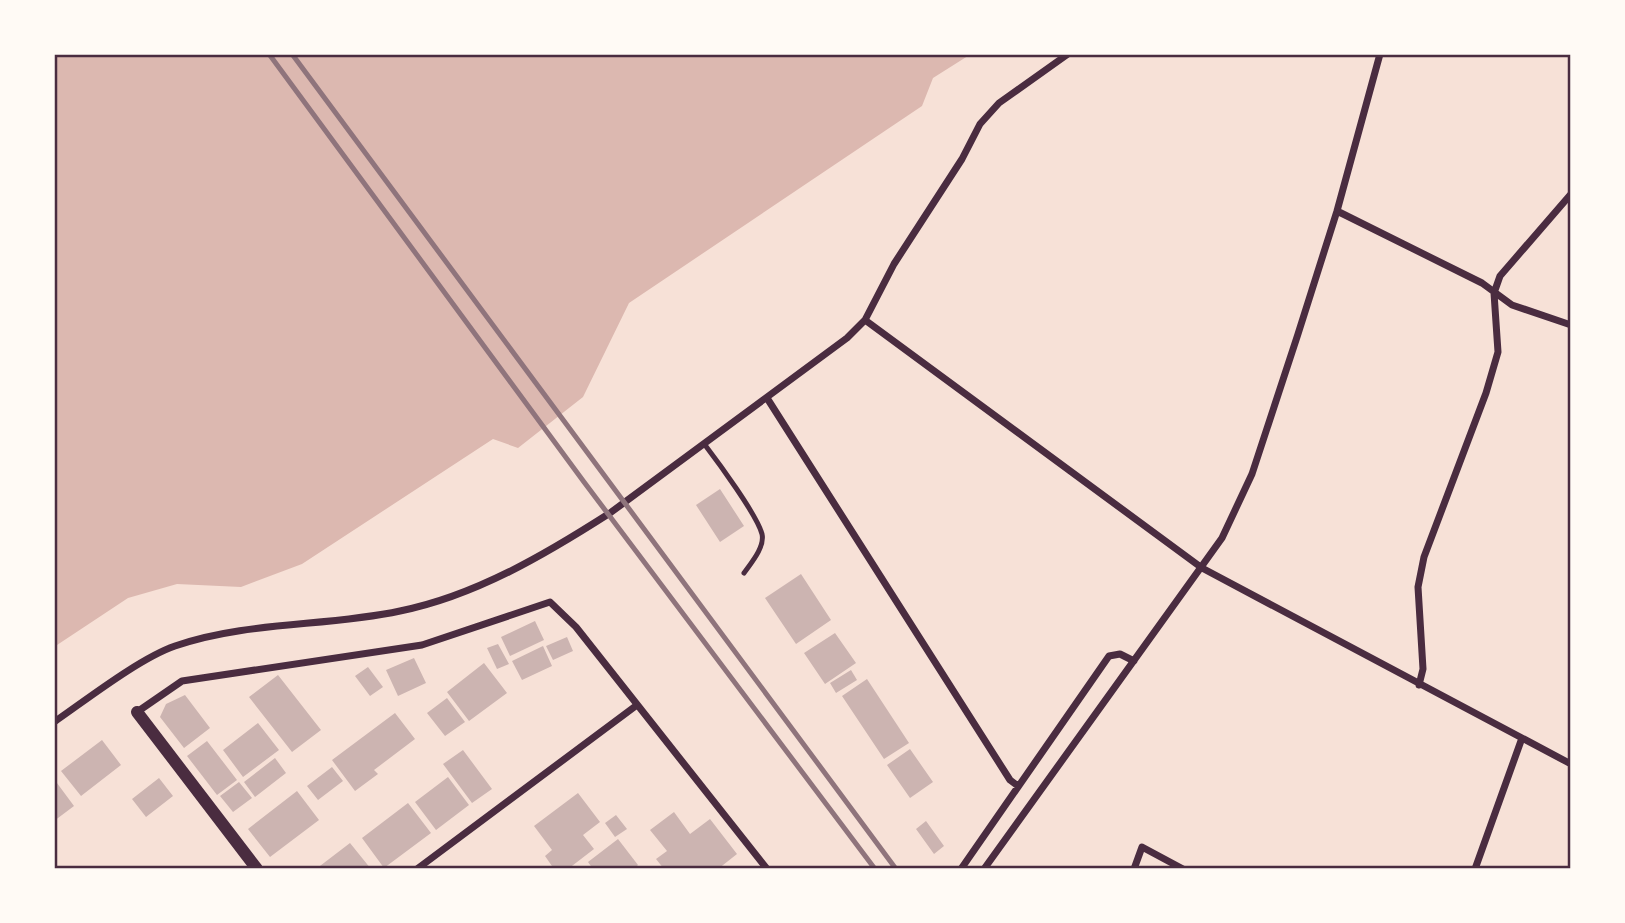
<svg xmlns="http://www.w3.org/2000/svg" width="1625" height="923" viewBox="0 0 1625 923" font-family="'Playfair Display',serif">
<rect width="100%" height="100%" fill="#f7e1d7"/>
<path fill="#dcb8b0" d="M54 54H971L933 78 922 106 629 303 583 397 518 448 493 439 302 564 241 587 177 584 128 598 54 647Z"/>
<path fill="#ccb4b1" d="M720 489 744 526 720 542 696 505Z
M801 574 831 620 796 644 765 598Z
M535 621 544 640 510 656 501 637Z
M835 633 856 663 825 684 804 653Z
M567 637 573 651 553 660 546 646Z
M498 644 509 664 497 669 487 648Z
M543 646 552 666 522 680 512 661Z
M414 658 426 683 398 696 386 670Z
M484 663 507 693 469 721 447 692Z
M368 667 383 687 370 696 355 676Z
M851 670 857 680 836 693 830 683Z
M278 675 321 730 292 752 249 697Z
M867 679 909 743 884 759 842 696Z
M185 695 210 728 184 748 160 717 166 704Z
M447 698 465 722 445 736 427 713Z
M395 713 415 739 374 770 378 774 355 791 332 760Z
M258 723 279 750 243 777 223 750Z
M102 740 121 765 81 796 61 771Z
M207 741 237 780 217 795 187 756Z
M910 749 933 782 910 798 887 765Z
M463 750 492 789 472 803 443 764Z
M275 758 286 773 255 797 244 782Z
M332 767 343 781 318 800 307 786Z
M448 777 469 805 436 830 415 802Z
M159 778 173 796 146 817 132 799Z
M54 779 74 806 54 821Z
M239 782 252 798 233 812 220 796Z
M297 791 319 820 270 857 248 829Z
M578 793 600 822 583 835 594 849 568 869H554L545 856 552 850 534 826Z
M408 803 431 833 384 868 362 838Z
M674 812 690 834 710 819 737 854 718 869H664L656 859 667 851 650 830Z
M616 815 627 829 615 837 605 823Z
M926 821 944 846 934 854 916 829Z
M618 839 638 865 634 869H593L588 862Z
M350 843 371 869H316Z"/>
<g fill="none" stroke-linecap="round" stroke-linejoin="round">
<path stroke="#4a2c40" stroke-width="5" d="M705 445C718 462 757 515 762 534 765 547 751 563 744 573"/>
<path stroke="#4a2c40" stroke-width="7" d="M1337 211 1482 283 1512 305 1571 325
M865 320 1202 568 1571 764
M767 398 1010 780 1018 786
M1419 685 1423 669 1418 587 1424 557 1486 393 1498 352 1494 293 1500 276 1571 194
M137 712 182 681 422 645 550 602 576 627 767 869
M54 722C86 700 140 658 175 646 247 621 326 627 400 611 475 596 546 554 610 513L847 338 865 320 894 264 962 159 980 124 999 103 1068 54
M417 869 637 705
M961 869 1109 656 1120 654 1134 661
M984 869 1222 538 1252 474 1298 334 1337 211 1380 54
M1134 869 1142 847 1183 869
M1475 869 1522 738"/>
<path stroke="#4a2c40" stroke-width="12" d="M137 712 257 869"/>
<path stroke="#8f747c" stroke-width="5" d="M269 54 584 482 875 869
M292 54 896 869"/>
</g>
<rect width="1625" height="923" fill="none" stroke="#fffaf5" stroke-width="112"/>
<rect x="56" y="56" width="1513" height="811" fill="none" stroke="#4a2c40" stroke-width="2.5"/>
</svg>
